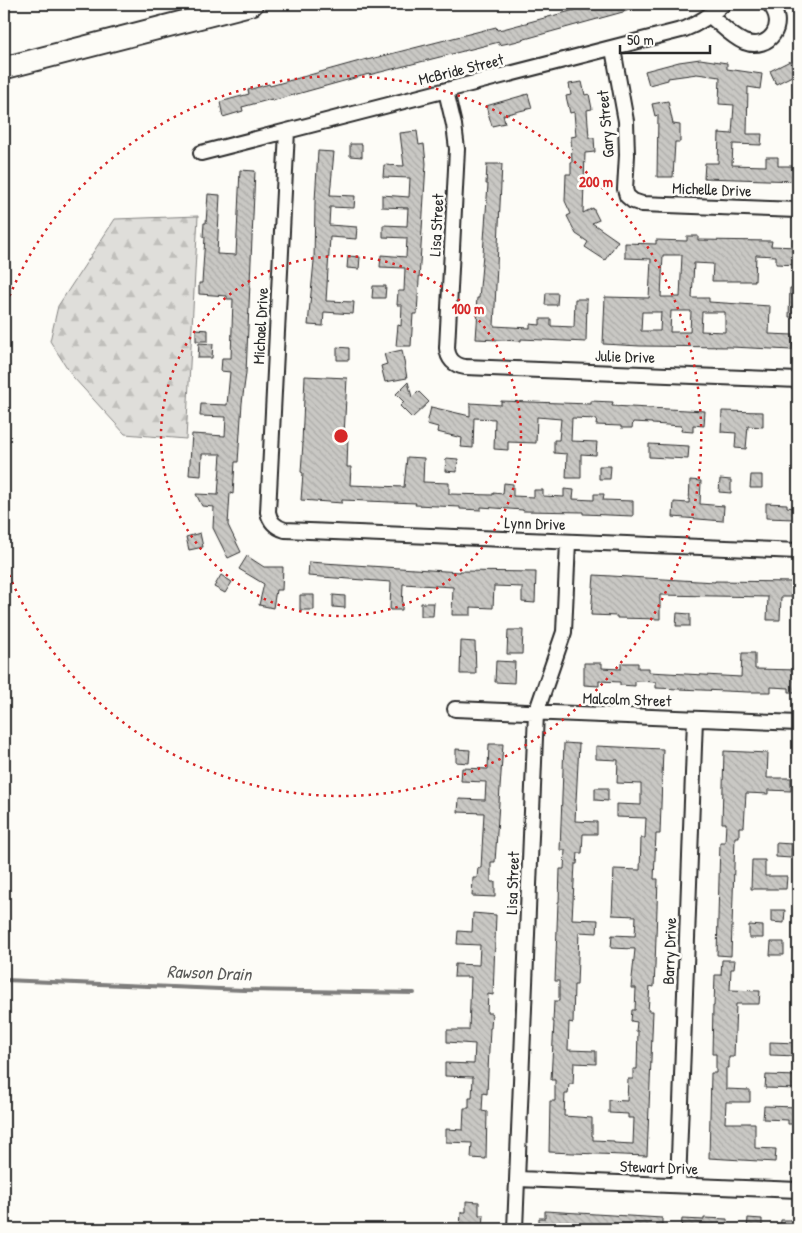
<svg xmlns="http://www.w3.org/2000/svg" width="802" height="1233" viewBox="0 0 802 1233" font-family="'Patrick Hand',sans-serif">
<defs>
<pattern id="forest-firs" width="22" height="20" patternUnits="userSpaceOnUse" patternTransform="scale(1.25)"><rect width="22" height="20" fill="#dfdeda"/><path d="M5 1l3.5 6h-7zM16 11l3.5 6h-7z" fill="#c0bfbb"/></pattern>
<pattern id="building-back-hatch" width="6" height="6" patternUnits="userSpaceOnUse" patternTransform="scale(1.25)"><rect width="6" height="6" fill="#c9c8c4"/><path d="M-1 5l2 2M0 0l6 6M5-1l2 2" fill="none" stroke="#adaca9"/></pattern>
</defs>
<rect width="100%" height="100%" fill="#fdfcf7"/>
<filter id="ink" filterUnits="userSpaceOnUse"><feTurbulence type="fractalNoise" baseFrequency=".02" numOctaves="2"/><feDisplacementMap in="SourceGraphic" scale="10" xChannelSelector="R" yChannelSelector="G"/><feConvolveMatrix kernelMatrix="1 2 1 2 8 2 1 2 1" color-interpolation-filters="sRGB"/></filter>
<g filter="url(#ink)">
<path fill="url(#forest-firs)" stroke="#858482" d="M198 216 186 439 125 434 73 377 50 341 58 306 115 219Z"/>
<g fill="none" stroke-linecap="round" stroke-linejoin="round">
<path stroke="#7e7d7b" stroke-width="4" d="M4 980 244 990 414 993"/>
</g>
<path fill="url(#building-back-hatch)" stroke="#2b2b2b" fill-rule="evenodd" d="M597 4H641V7L514 42 499 45V42L369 75V74L272 101V99L242 107 243 111 223 117 220 102 249 94 248 90 269 84 270 86 367 59V60L496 27 497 30 503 29Z
M700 59 727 63V69L762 74 760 89 748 87 747 134H762L761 145 733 144 732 165 766 166V157H778V166H798V181L704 178 705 163H718L719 133 732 134 734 105 719 104 720 77 697 74 668 78V80L649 85 645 71 679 62Z
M790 61 796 74 776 84 770 71Z
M582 82 585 95 589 94 592 109 587 110 589 138H594L595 152 585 153 583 213 593 208 599 220 592 223 618 241 605 260 585 247 588 242 576 234 567 216 571 214 565 201 566 174H571V163H572L571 137 576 136 574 112 570 113 566 96 571 95 569 84Z
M528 94 532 108 503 115 505 123 492 126 486 106Z
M668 101 673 124 680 125V142H675L673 177H657L658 115 655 116 652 104Z
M417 131 419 145 424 144 426 163 417 314H413L411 346H396L398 325 401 326 402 305H397L398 291H404L405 268 380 267 381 255 406 257 407 238 383 237V225L407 226 408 208 382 207V195L409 197 410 178 383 177 384 165 404 166 400 133Z
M350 144H362V157L350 156Z
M318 151 334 152 330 195 355 196 354 208 330 207 329 225 357 227 356 239 330 237 326 301 354 302 353 314 324 312 323 326 308 325 314 261 315 201Z
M487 164H502L494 326 530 328V324L540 325V319H551V326L574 327 575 299H587L586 342 521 339V341L476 339 478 310H476L477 298H479L483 254 488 184H486Z
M240 170 255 171 246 373 242 403 238 462H235L233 494 230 493 228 525 241 552 228 558 213 528 214 507 202 506 196 494 218 495 221 454H202L201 476 189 475 192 434 225 436 226 417 200 416 201 404 227 405 230 372 221 371 222 358H231L233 299H227V296L199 294V283H202L205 237H203L204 223H206L208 194 220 195 217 254 236 255Z
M687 236H698V240L772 241 771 246 798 247V265L776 264V256L756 255 755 281H712L713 264 694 263 692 298H709V302L770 306 769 334 793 335 792 350 731 347 640 346 603 344 605 297 649 298 651 259 625 258V243L656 244V240L687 241ZM663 255H682L680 297H661ZM671 311H691L690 332H670ZM642 312H661L660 331H641ZM702 312H725V332L701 331Z
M348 256 360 257 359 269 347 268Z
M373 286H386L385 298H372Z
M790 288H798V318L789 317Z
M546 293H558L557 305H545Z
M196 329 208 330V341H196Z
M199 343 213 344 212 358H198Z
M337 347 349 348V360H337Z
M402 350 407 378 385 382 381 366 387 364 384 354Z
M305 376 347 378 344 436H348L347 467H351L350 485 404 487 407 457 424 458 423 482 449 483V494L493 495V493L503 494 504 483 513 484V496L534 497V490H543V496L564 497V489L574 490 573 499 594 500V494H604L603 500 633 501V516L583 514V512L523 511V510L481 507V510L460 509V507L415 505 416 503 342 500V503L301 500 303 473 301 472 303 443H302Z
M408 382 412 397 418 391 429 402 412 418 400 406 404 402 396 394Z
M501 401 591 404V401L613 402 612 406 705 411 704 426 693 425V432L681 431 682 426 652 424V423L633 422 632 428H621V426L596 425 597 419 572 418 571 441 597 442 596 455 581 454V478H566L567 454 554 453V440H559L561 419 537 417 536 443 508 442V450L494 449 495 419 474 418 473 448 461 447 462 438 437 432 438 427 427 424 431 407 470 416V403L501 405Z
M722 411 763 412V427L748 426 746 449 735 448 736 433 721 432Z
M649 444 689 446 688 459 649 457Z
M446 458 458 459 457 472 445 471Z
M599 466H611L610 479H599Z
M751 475H762V488H750Z
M720 479 731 480V493L719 492Z
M690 480 701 481 700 504 724 506 723 521 673 517 674 502 689 503Z
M766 503 787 504V507L794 508V519L766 518Z
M200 533 203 547 189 550 186 537Z
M247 556 264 567H283L282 590H276L273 608 259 605 264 584 239 569Z
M309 562 460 572V571L536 572 535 603 522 602V587L494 586 493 608 471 607V615H452L453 587 403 584 402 610H390L391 582 308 576Z
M221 575 232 582 225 593 214 587Z
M594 575 715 582V581L794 582V597H781L780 620H767L768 597 660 595V619L617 618V616L591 615Z
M300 595H314V610H300Z
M333 595 345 596V608L333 607Z
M421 603H434L433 616H421Z
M677 613 690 614V626H676Z
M508 630H523L522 654H507Z
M461 641 475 642 476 674H460Z
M742 653H755V669L798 670V692H789V688L771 687V692H748L656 688V682L635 681V686L620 685V682L599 681V686L584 685V663H602V668L621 669V663H638V668H649V672L741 677Z
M496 661 515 662 514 683 495 682Z
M564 743 579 744 575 821 597 822V834H583L582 853H578L577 864H575L572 919 598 920 597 933 579 932 577 985H574L573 1023 569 1022 568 1050 596 1051V1064L574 1063 573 1084H569L568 1094H565L564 1116 592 1118V1136H593V1140L614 1141V1143L633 1144 634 1118H628V1114L609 1113V1100L627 1101 628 1079H633V1069H637L638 1031H636L637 1022 631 1021 632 1010H635L636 988H631L635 949 611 948 612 935 635 936 636 916 612 915 614 869 640 870 641 838H645L646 818 616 817V804L641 805V784L617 783 618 760 596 759V746L663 749 660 834H656L654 879H658L655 966 654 987 650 986 648 1011H653L647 1156 549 1152 550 1101H555V1080H551L554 1022H553L554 1001H559V981H555L558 902H559L560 869H564L565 850H560Z
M489 744H503L495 862H491V882H495V897L472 896 473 878H477L478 868H481L484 813 458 812 459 799 485 800 486 782 461 781 462 768 488 769Z
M456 749 470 750 469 763 456 762Z
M724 751 768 753 767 778H791V791L768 790V794L746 793 744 827H739V837H735L731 956 717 955 720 842H725L726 823H722Z
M595 788H608V801L595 800Z
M776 843 792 844 791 858 776 857Z
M752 860H765V876H787L786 889H751Z
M771 910H785L784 923 771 922Z
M473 913 496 915 493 995 488 994 487 1013H492L491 1028H490L487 1094 483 1093 482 1111 487 1112 486 1159 471 1158 472 1143 446 1142V1129L463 1130 464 1108H469V1098H472L473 1077 445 1076V1063L474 1064 475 1044 447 1042V1030H469L471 977H454L455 964 479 965 480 945 457 944 458 931 472 932Z
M749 925 763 926V938H749Z
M771 942H784V955H770Z
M722 960H735L734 969H731L730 990 760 991 759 1004H736L734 1057H729V1068H726V1089L750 1090V1102H726L725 1123H755V1148L776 1149 775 1162 709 1158 711 1073H716V1054H712L713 1006H714L715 975H721Z
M770 1042 798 1043V1056L770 1055Z
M766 1075 798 1076V1089L765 1088Z
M764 1106 798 1107V1124H788V1120L763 1119Z
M466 1201 479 1202V1215H484L483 1229H460L461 1212H466Z
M545 1211 662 1218V1229H608L556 1227 555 1229H539V1218H545Z
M704 1218 727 1219V1229H681L682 1219 704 1220Z
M748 1218 762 1219V1229H747Z
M781 1220H795V1229H780Z"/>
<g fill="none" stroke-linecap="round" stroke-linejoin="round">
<defs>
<path id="minor" d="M710 16C720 24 732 37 744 42 770 52 788 23 769 4
M613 49 626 121 627 155 625 189 627 196 633 201 642 204 798 210
M446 91 454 125 457 149 447 348C448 359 454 365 465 367L798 380
M287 131 268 512C270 522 275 527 285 530L798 551
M201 153 685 29C700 23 711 15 723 4
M455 709 798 723
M518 1179 798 1190
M678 1185 695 719
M515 1229 536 713 564 632 568 542"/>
<path id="highway" d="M4 68 252 4"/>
</defs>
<use href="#minor" stroke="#2b2b2b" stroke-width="18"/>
<use href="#highway" stroke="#2b2b2b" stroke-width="25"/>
<use href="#minor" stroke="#fdfcf7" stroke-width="14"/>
<use href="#highway" stroke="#fdfcf7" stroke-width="21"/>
</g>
</g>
<g fill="none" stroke="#d62828" stroke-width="2.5" stroke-dasharray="2.5 5">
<circle cx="341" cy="436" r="180"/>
<path d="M4 310A360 360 0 1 1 4 562"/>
</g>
<g text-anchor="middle" stroke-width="5" stroke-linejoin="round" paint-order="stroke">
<g font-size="16" fill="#2b2b2b" stroke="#fdfcf7">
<text transform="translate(461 69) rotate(-14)" y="6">McBride Street</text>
<text transform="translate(605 124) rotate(-95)" y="6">Gary Street</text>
<text transform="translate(712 189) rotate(2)" y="6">Michelle Drive</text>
<text transform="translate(436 225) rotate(-87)" y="6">Lisa Street</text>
<text transform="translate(260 326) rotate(-87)" y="6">Michael Drive</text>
<text transform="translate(625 356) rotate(2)" y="6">Julie Drive</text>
<text transform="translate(535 523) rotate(2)" y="6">Lynn Drive</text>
<text transform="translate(627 699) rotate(2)" y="6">Malcolm Street</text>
<text transform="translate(512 883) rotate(-88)" y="6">Lisa Street</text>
<text transform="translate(669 951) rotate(-88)" y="6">Barry Drive</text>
<text transform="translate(659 1167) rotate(2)" y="6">Stewart Drive</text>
</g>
<g font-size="18" font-style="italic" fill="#5b5b5a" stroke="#fdfcf7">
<text transform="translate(209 973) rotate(2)" y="6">Rawson Drain</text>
</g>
</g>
<circle cx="341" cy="436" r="8" fill="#d62828" stroke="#fdfcf7" stroke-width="2.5"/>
<g font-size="15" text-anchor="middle" font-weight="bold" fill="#d62828" stroke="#fdfcf7" stroke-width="5" stroke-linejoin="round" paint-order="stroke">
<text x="596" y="187">200 m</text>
<text x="468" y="314">100 m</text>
</g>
<rect width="802" height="1233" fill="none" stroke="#fdfcf7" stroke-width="20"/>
<rect x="10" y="10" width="782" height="1213" fill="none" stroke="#2b2b2b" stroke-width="2" filter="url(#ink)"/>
<path d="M620 45v8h90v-8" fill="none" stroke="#2b2b2b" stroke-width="2.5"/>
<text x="627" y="45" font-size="15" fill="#2b2b2b" stroke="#fdfcf7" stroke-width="4" paint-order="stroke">50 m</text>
</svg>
